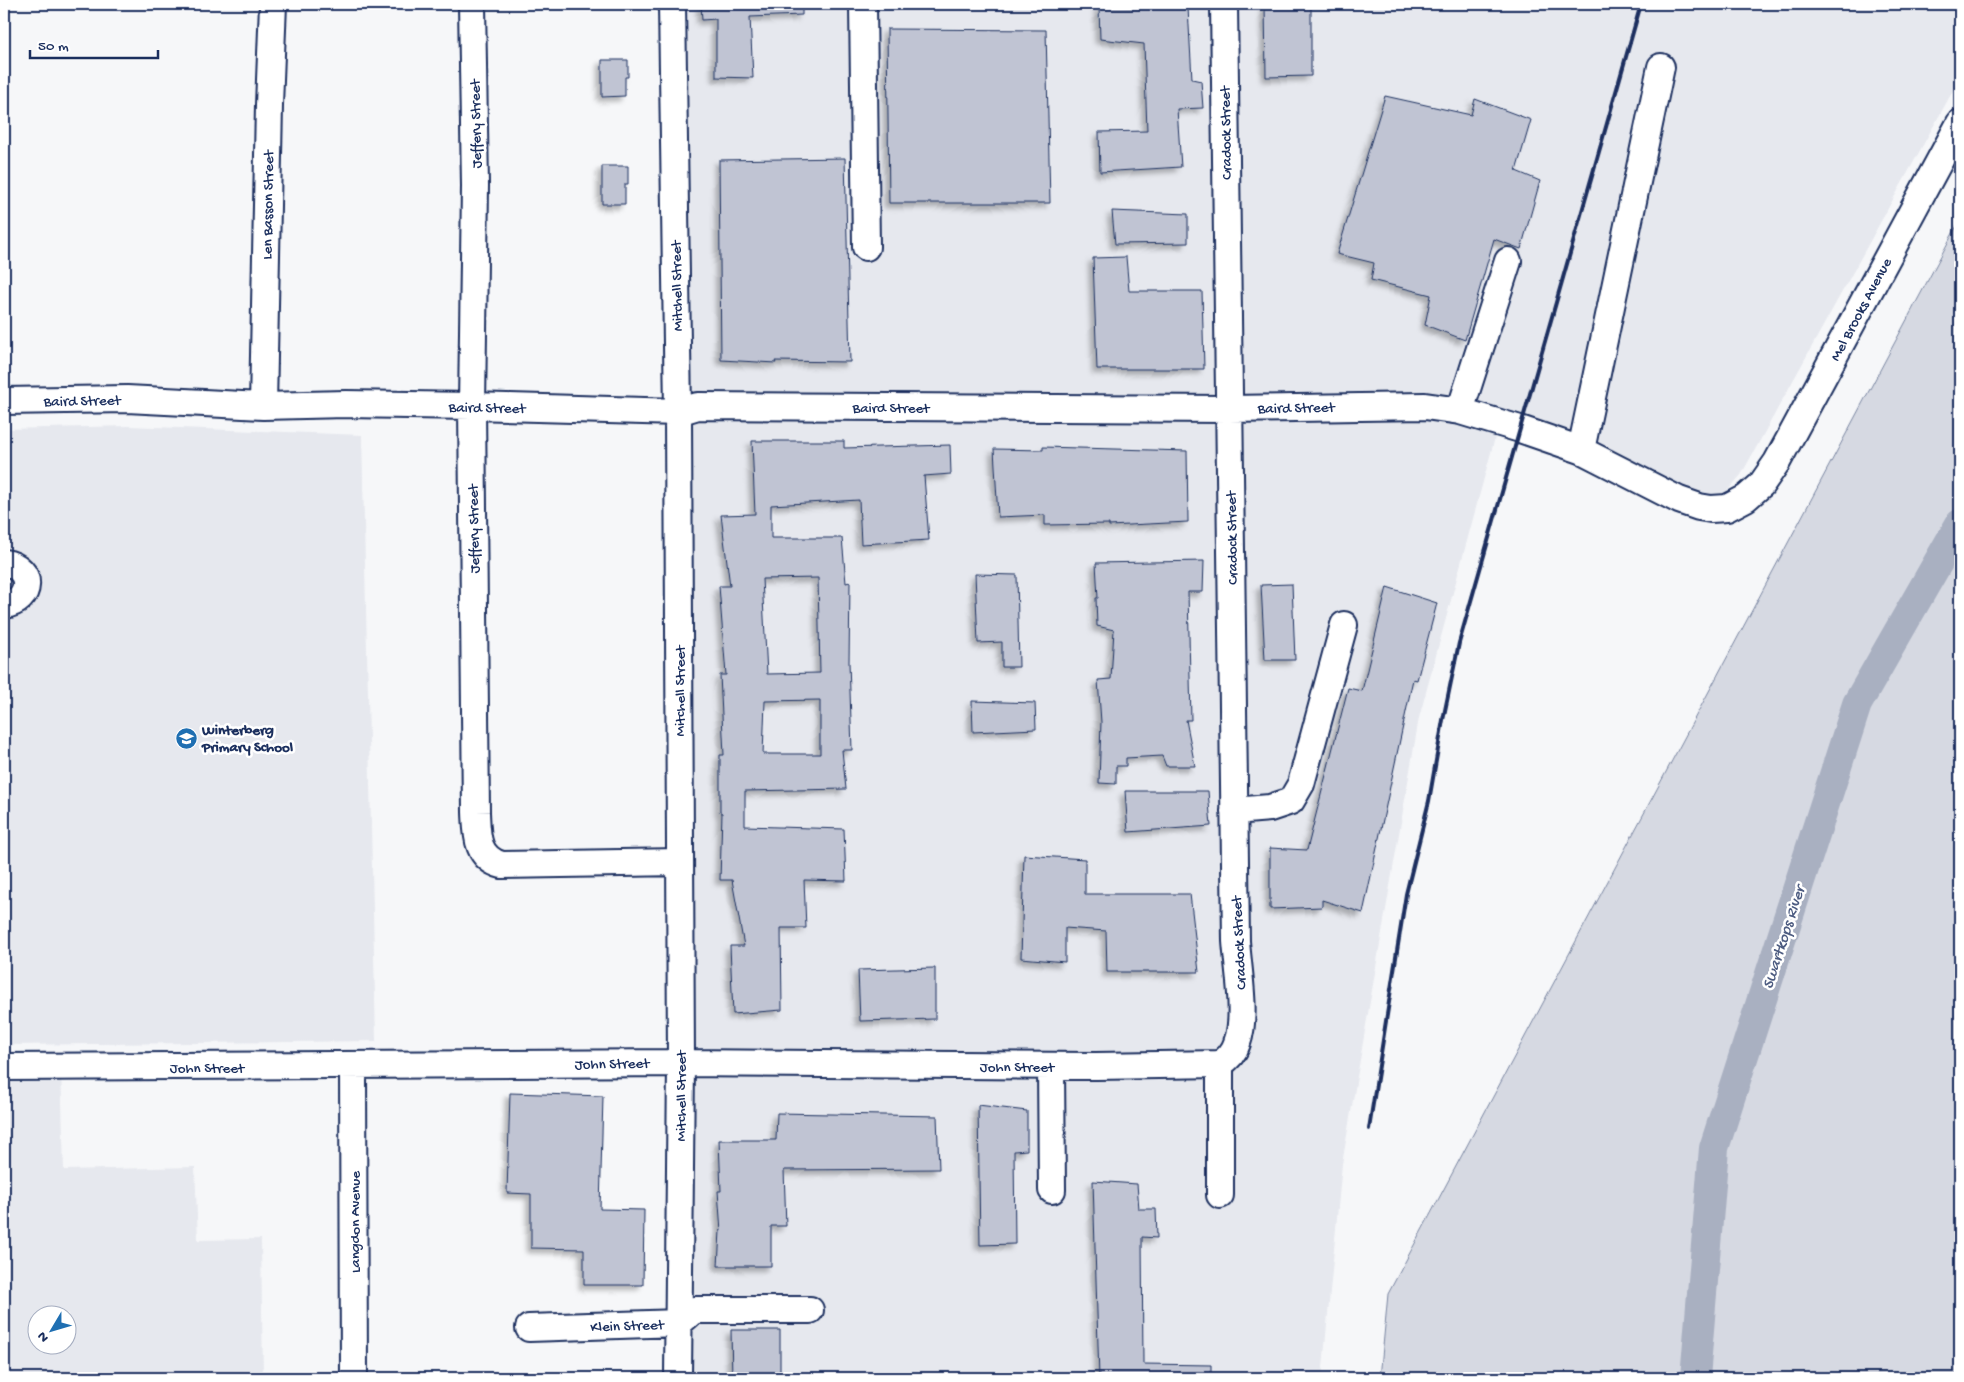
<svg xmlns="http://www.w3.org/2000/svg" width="1964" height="1382" viewBox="0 0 1964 1382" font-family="'Gochi Hand',sans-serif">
<defs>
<filter id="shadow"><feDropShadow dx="-4.5" dy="4.5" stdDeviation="2.5" flood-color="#0004"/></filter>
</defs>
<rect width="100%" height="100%" fill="#f6f7f9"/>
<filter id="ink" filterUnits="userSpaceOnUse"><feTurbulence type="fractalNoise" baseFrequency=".02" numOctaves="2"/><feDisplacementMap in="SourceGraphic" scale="10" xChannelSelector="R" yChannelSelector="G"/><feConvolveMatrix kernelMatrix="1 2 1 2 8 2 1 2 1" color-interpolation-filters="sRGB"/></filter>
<g filter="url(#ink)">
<path fill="#e6e8ee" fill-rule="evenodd" d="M673 4H1960V78L1741 475 1721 498 1694 493 1535 420 1503 408 1419 718 1342 1164 1322 1378H693Z
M129 426 362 435 376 1041 4 1045V429Z
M4 1067H61L64 1170 195 1167 198 1240 261 1239 263 1378H4ZM38 1314H68V1344H38Z"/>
<path fill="#d6d9e2" stroke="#7884a0" d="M1960 220V1378H1380L1388 1294Z"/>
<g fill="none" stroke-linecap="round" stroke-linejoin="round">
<path stroke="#a9b0c1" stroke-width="30" d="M1695 1378 1714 1148 1857 704 1960 524"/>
</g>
<path fill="#c0c4d3" stroke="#1b2f5e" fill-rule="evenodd" filter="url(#shadow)" d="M701 4H802V15L750 17 753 78 716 77V19L702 20Z
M1265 4H1311V76L1266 77Z
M1099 6 1188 8 1192 79 1201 81 1203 108 1177 109 1181 167 1100 172 1099 132 1147 131 1144 44 1100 39Z
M887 29 1046 30 1050 203H889Z
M602 60H628V77H625V96L602 97Z
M1385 96 1471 115 1475 99 1531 120 1516 171 1540 181 1521 249 1494 239 1465 340 1425 325 1431 295 1371 280 1374 263 1337 254Z
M845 158 850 362 775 361 776 363 721 360 719 160Z
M602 166H628V184H625V204H602Z
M1112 211 1188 214V243L1115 244Z
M1126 257 1129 291H1202L1204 369H1097L1093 258Z
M752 441H844V448L950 445 951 474 924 476 929 540 861 544 859 500 771 505V538H842L846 583 850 582 849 662 852 750H842L846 789 745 791V826L844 829 846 881 804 880 806 928H781L782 1010 733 1014 730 946H744L732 880H720L722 813 720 812V755H724L720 675H726L719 586H730L721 515 755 514ZM818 578 820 673 767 674 762 579ZM820 700V754H763L765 701Z
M1043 447 1187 451 1188 522 1109 526V524L1045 525V515L998 517 994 449 1043 450Z
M1204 561 1203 592H1188L1191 720H1186L1195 766H1166L1162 756 1126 758V766H1116V784L1099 783 1101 722 1098 680 1111 679 1114 630 1097 626 1096 598H1098L1096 563Z
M975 574 1017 575 1019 667H1002V642L978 643Z
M1292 584 1295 660H1265L1261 585Z
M1387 587 1437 603 1417 680 1413 679 1363 913 1322 900V907L1270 909V848L1307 850 1348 688 1362 691Z
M972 701 1035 703 1036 729 973 732Z
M1125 791H1208L1211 826 1128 832Z
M1024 855 1085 859V894H1190L1199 972H1107L1106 931 1065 928V962L1021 958Z
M935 968V1019L860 1021 858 970Z
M510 1093 603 1096 600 1209 644 1210 643 1285H584V1249L531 1248V1194L507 1193Z
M978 1105 1027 1111V1150L1014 1151 1015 1244 980 1245Z
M777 1113 937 1116 939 1169 784 1170 786 1226H771V1266H718L720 1231H721L718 1191H721L719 1140H776Z
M1093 1181 1137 1184 1139 1209H1156L1157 1238 1142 1237 1143 1364 1211 1365V1378H1099Z
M731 1330H780V1378H732Z"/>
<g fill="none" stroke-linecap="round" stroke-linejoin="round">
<defs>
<path id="minor" d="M472 4 475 186 472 406 476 812C477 834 476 858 502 865L680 862
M672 4 678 412 681 1063 678 1378
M863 4 866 247
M4 401 127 399 263 406 346 404 472 406 678 412 698 406 1229 409 1425 406 1460 411 1520 429 1581 450 1679 500 1699 507 1711 509 1727 508 1746 498 1761 485 1777 462 1960 123
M263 406 269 105 273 4
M1460 411 1508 261
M1581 450 1661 67
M4 563C35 567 32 602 4 605
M1234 811 1270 808 1291 801 1301 784 1344 625
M1220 1064C1228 1059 1234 1053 1237 1043 1247 1017 1238 970 1236 941L1224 4
M353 1066 354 1378
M1051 1066 1052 1190
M4 1067 681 1063 1096 1066 1220 1064
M1220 1195V1064
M529 1328 679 1323 694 1310H810"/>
</defs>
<use href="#minor" stroke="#1b2f5e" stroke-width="30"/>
<use href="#minor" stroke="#fff" stroke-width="26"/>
<path stroke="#1b2f5e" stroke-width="4" d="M1369 1129 1406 894 1429 801 1443 720 1459 643 1641 4"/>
</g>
</g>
<defs>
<symbol id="school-disc" viewBox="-11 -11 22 22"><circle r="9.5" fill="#1f6fb2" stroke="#fff"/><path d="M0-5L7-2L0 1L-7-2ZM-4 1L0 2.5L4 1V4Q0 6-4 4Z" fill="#fff"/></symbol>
</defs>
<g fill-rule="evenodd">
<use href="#school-disc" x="174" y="726" width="25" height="25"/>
</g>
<g text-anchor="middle" stroke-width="5" stroke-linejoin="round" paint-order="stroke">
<g font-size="15" fill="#1b2f5e" stroke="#fff">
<text transform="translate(475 124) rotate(-91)" y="5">Jeffery Street</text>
<text transform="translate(1225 133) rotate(-91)" y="5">Cradock Street</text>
<text transform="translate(267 205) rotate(-89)" y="5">Len Basson Street</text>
<text transform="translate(676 286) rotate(-91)" y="5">Mitchell Street</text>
<text transform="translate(1860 309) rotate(-62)" y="5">Mel Brooks Avenue</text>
<text transform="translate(82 400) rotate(-1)" y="5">Baird Street</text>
<text transform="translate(487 407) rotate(1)" y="5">Baird Street</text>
<text x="891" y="412">Baird Street</text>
<text transform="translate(1296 407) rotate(-1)" y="5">Baird Street</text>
<text transform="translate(473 529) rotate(-91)" y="5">Jeffery Street</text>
<text transform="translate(1231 538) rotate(-91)" y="5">Cradock Street</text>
<text transform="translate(679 691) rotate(-90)" y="5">Mitchell Street</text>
<text transform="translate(1238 943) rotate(-93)" y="5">Cradock Street</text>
<text transform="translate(612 1063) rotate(-1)" y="5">John Street</text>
<text x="1017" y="1071">John Street</text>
<text x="207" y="1072">John Street</text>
<text transform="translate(680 1096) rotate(-90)" y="5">Mitchell Street</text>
<text transform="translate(354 1222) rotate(-90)" y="5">Langdon Avenue</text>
<text transform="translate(627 1325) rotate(-2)" y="5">Klein Street</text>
</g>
<g font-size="15" font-weight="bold" fill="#1b2f5e" stroke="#fff" text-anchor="start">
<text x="202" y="734">Winterberg<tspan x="202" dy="17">Primary School</tspan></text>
</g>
<g font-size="16" font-style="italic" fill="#4d5c81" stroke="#fff">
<text transform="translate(1782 937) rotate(-72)" y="6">Swartkops River</text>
</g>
</g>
<rect width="1964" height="1382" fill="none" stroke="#fff" stroke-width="20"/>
<rect x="10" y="10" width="1944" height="1362" fill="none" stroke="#1b2f5e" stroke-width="2" filter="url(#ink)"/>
<g transform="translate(52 1330) rotate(232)"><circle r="24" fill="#ffffff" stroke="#a4acbf"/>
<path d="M0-4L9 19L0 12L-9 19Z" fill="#1f6fb2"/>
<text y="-8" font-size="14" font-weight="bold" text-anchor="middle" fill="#1b2f5e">N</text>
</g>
<path d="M30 50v8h128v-8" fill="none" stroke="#1b2f5e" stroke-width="2.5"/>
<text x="38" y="50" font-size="15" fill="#1b2f5e" stroke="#ffffff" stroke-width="4" paint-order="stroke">50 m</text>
</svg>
